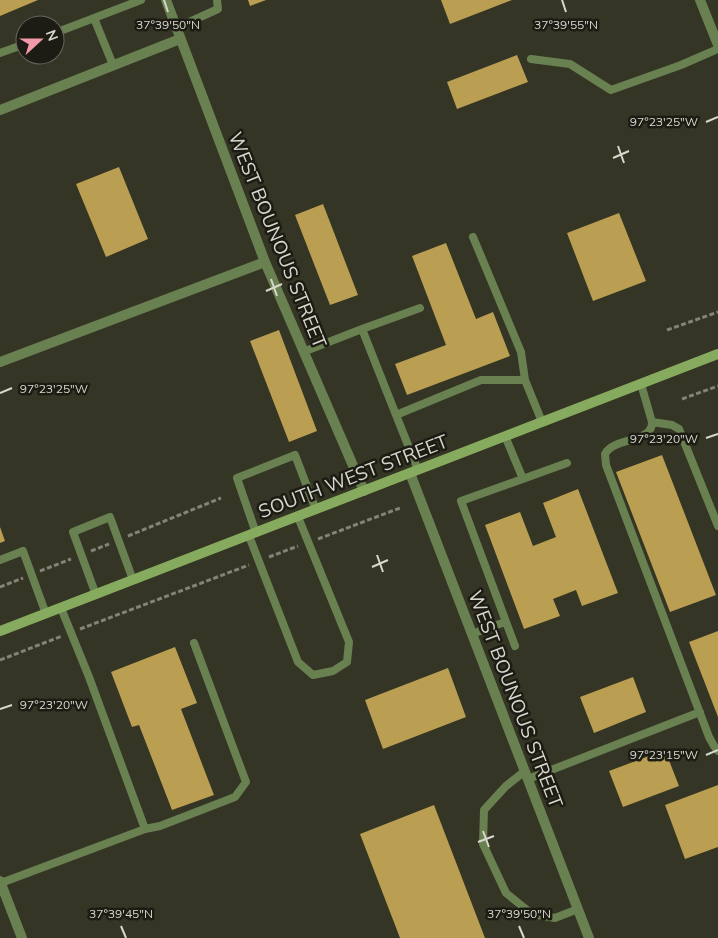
<svg xmlns="http://www.w3.org/2000/svg" width="718" height="938" viewBox="0 0 718 938" font-family="Mulish,sans-serif">
<rect width="100%" height="100%" fill="#343524"/>
<path fill="#ba9e51" d="M0 0H38L0 16Z
M248 0H266L250 6Z
M441 0H512L450 24Z
M517 55 528 82 457 109 447 82Z
M119 167 148 239 106 257 76 184Z
M323 204 358 295 330 305 295 215Z
M619 213 646 281 593 301 567 233Z
M446 243 476 319 493 312 510 356 407 395 395 364 446 345 412 256Z
M279 330 317 431 289 442 250 341Z
M662 455 716 595 670 612 616 472Z
M578 489 618 593 582 606 576 590 553 599 560 616 524 629 485 525 520 512 533 546 556 537 543 503Z
M0 527 5 541 0 543Z
M718 631V717L689 642Z
M175 647 197 703 181 709 214 795 172 810 139 725 132 727 111 672Z
M448 668 466 717 383 749 365 700Z
M633 677 646 712 594 733 580 697Z
M665 750 679 786 623 807 609 771Z
M718 785V847L685 859 665 805Z
M434 805 485 938H400L360 834Z"/>
<g fill="none" stroke-linecap="round" stroke-linejoin="round">
<path stroke="#848476" stroke-width="3" stroke-dasharray="5 2.5" stroke-linecap="butt" d="M667 330 718 312
M682 399 718 386
M128 536 221 498
M318 539 400 508
M91 551 109 544
M269 557 298 546
M40 571 71 559
M0 587 23 578
M80 629 249 565
M0 660 62 636"/>
<path stroke="#698051" stroke-width="8" d="M94 18 113 65
M176 28 218 9 217 0
M55 33 141 0
M0 53 25 44
M531 59 570 64 611 90 681 65 718 49
M473 237 521 352 525 380
M362 329 420 308
M303 352 362 329 396 415
M641 384 652 422C653 443 614 437 605 454L606 465 709 737 714 746 718 751
M652 422 672 425 679 429 718 526
M505 436 523 479
M418 470 396 415 481 380H525L542 422
M256 533 237 478 295 455 316 510
M249 536 298 662 313 675 333 671 347 662 349 642 298 517
M0 560 23 551 46 614
M96 595 73 532 110 517 133 580
M61 608 89 677 145 829 160 826 235 797 246 782 194 643
M472 634 505 622
M515 646 461 501 567 463
M525 771 506 786 484 810 483 844 506 893 532 914 555 918 578 909
M528 779 700 712
M1 883 145 829"/>
<path stroke="#698051" stroke-width="10" d="M166 0 265 262 364 491
M0 110 180 39
M0 362 265 262
M410 473 589 938
M0 881 22 938"/>
<path stroke="#698051" stroke-width="10" d="M700 0 718 45"/>
<path stroke="#86aa5e" stroke-width="10" d="M0 631 718 354"/>
</g>
<path fill="none" stroke="#d7d7cd" stroke-width="2" d="M164 0 168 12M562 0 566 12M706 122 718 117M618 146 624 163M613 158 629 151M271 279 277 296M266 291 282 284M0 393 12 388M706 438 718 434M377 555 383 572M372 567 388 560M0 709 12 705M706 755 718 750M483 831 489 847M478 842 494 836M121 926 126 938M519 926 524 938"/>
<g text-anchor="middle" stroke-width="5" stroke-linejoin="round" paint-order="stroke">
<g font-size="19" fill="#d7d7cd" stroke="#1c1c14">
<text transform="translate(278 240) rotate(68)" y="7">WEST BOUNOUS STREET</text>
<text transform="translate(353 476) rotate(-21)" y="7">SOUTH WEST STREET</text>
<text transform="translate(516 699) rotate(69)" y="7">WEST BOUNOUS STREET</text>
</g>
</g>
<g font-size="12" text-anchor="middle" fill="#d7d7cd" stroke="#1c1c14" stroke-width="5" stroke-linejoin="round" paint-order="stroke">
<text x="566" y="29">37°39'55"N</text>
<text x="168" y="29">37°39'50"N</text>
<text x="664" y="126">97°23'25"W</text>
<text x="54" y="393">97°23'25"W</text>
<text x="664" y="443">97°23'20"W</text>
<text x="54" y="709">97°23'20"W</text>
<text x="664" y="759">97°23'15"W</text>
<text x="121" y="918">37°39'45"N</text>
<text x="519" y="918">37°39'50"N</text>
</g>
<g transform="translate(40 40) rotate(69)"><circle r="24" fill="#1c1c14" stroke="#67675e"/>
<path d="M0-4L9 19L0 12L-9 19Z" fill="#f39aa8"/>
<text y="-8" font-size="14" font-weight="bold" text-anchor="middle" fill="#d7d7cd">N</text>
</g>
</svg>
